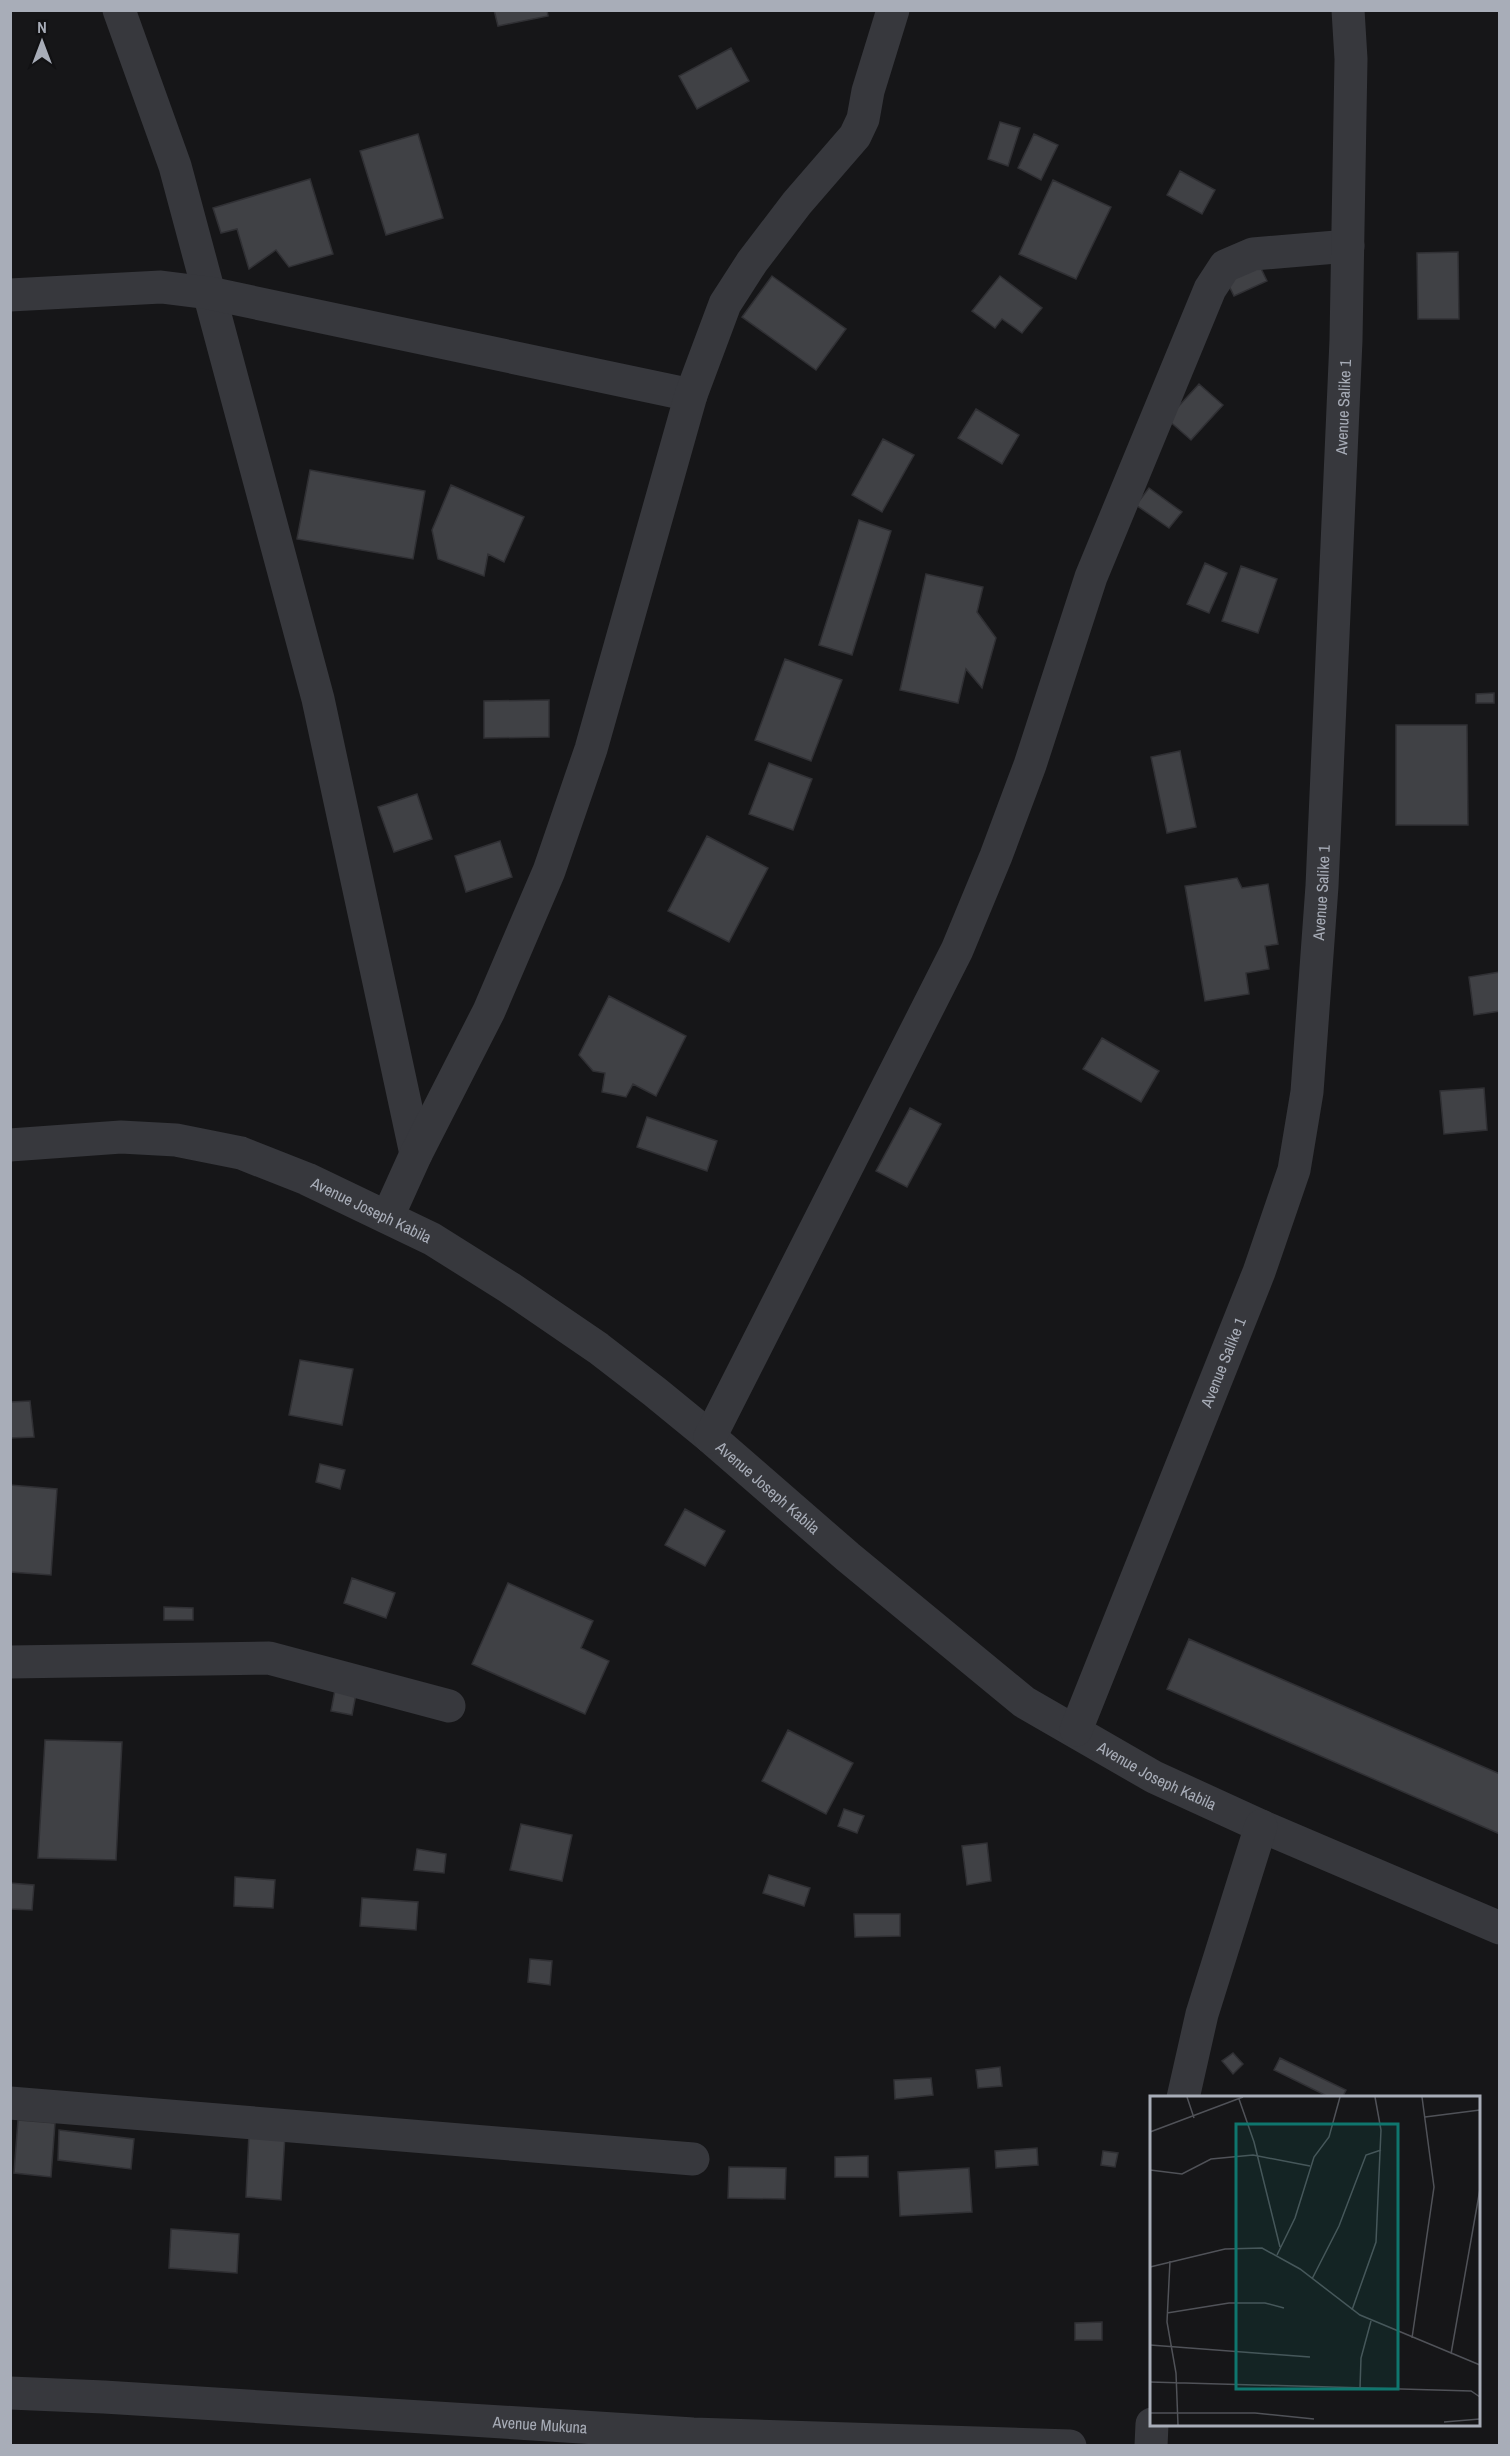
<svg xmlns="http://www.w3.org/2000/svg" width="1510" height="2456" viewBox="0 0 1510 2456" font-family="'Archivo Narrow',sans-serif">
<rect width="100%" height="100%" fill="#161618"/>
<path fill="#404145" stroke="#303034" stroke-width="1.5" d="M494 10H547L548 16 498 26Z
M731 48 749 81 697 109 679 76Z
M1000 122 1020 128 1008 166 988 159Z
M418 134 443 218 386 235 360 151Z
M1034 134 1058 145 1041 180 1018 168Z
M1180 171 1215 190 1202 214 1167 195Z
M310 179 333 254 289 267 276 250 249 269 237 229 221 233 213 208Z
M1053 180 1111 207 1076 279 1019 254Z
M1458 252 1459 319H1418L1417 253Z
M1255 256 1267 281 1234 296 1222 271Z
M772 276 846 329 816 370 742 317Z
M1000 276 1042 308 1022 333 1002 319 995 328 972 311Z
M1199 384 1223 405 1191 440 1167 419Z
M976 409 1019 435 1002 464 958 438Z
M883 439 914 455 882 512 852 495Z
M310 470 425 491 413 559 297 539Z
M451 485 524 517 504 562 488 554 484 576 438 559 432 530Z
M1149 488 1182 512 1169 528 1136 505Z
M859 520 891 531 852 655 819 645Z
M1205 563 1227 573 1209 613 1187 604Z
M1241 566 1277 579 1258 633 1222 621Z
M926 574 983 587 977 612 996 638 982 688 966 669 958 703 900 690Z
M785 659 842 680 811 761 755 740Z
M1494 693V703H1476V694Z
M549 700V737L484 738V701Z
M1396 725H1467L1468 825H1396Z
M1180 751 1196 827 1167 833 1151 757Z
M769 763 812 779 793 830 749 814Z
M417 794 432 839 394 852 378 807Z
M707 836 768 868 729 942 668 911Z
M500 841 512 877 466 892 455 856Z
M1237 878 1242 888 1268 884 1278 944 1265 946 1269 969 1246 973 1249 994 1205 1001 1185 886Z
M1500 972V1011L1474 1015 1469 977Z
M609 996 686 1036 656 1096 633 1084 626 1097 602 1092 605 1073 593 1071 579 1055Z
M1102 1038 1159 1071 1141 1102 1083 1069Z
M1484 1088 1487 1130 1444 1134 1440 1091Z
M910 1108 941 1124 907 1187 876 1171Z
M647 1117 717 1141 707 1171 637 1147Z
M300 1360 353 1369 342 1425 289 1415Z
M30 1401 34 1437 10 1438V1402Z
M320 1464 345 1470 340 1489 316 1482Z
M10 1485 57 1489 51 1575 10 1572Z
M685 1509 725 1531 705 1566 665 1545Z
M352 1578 395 1593 386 1618 344 1603Z
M508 1583 593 1621 581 1648 609 1661 585 1714 472 1664Z
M164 1607 193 1608V1620H164Z
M1189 1639 1500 1774V1834L1167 1689Z
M335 1690 356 1694 352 1715 331 1711Z
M788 1730 853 1763 826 1814 762 1781Z
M45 1740 122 1742 116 1860 38 1858Z
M844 1809 864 1816 857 1833 838 1826Z
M521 1824 572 1835 562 1881 510 1870Z
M987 1843 991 1881 967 1885 962 1846Z
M417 1849 446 1854 444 1873 414 1870Z
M769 1875 810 1888 804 1906 763 1893Z
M235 1877 275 1880 273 1908 234 1906Z
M10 1883 34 1885 32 1910 10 1909Z
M362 1898 418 1902 416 1930 360 1926Z
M854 1914H900V1936L855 1937Z
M530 1959 552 1961 550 1985 528 1982Z
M1233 2053 1243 2064 1233 2074 1222 2061Z
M1280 2058 1346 2090 1342 2098H1331L1274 2070Z
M1000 2067 1002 2086 978 2088 976 2070Z
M931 2078 933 2095 895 2099 894 2080Z
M18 2120 55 2123 51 2177 14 2173Z
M59 2130 134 2139 131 2169 58 2160Z
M249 2133 285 2135 281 2200 246 2197Z
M1037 2148 1038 2165 996 2168 995 2151Z
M1103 2151 1118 2153 1115 2167 1101 2165Z
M868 2156V2177H835V2157Z
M729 2167 786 2168 785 2199 728 2198Z
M969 2168 972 2212 900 2216 898 2172Z
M171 2229 239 2234 237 2273 169 2268Z
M1102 2322V2340H1075V2323Z"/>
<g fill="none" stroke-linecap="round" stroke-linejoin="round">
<g stroke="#37383d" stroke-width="33">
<path d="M119 10 175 166 318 699 416 1154"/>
<path d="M10 295 161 287 209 293 691 395"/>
<path id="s1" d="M10 1145 121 1137 176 1140 241 1153 307 1179 432 1239 510 1288 598 1348 655 1392 710 1437 848 1557 1024 1702 1154 1777 1261 1826 1500 1928"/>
<path d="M388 1216 416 1154 489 1011 549 871 591 749 691 395 725 304 752 262 797 203 855 136 863 119 868 91 893 10"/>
<path d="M710 1437 957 950 996 856 1030 765 1091 577 1210 289 1225 266 1253 254 1348 246"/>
<path d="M10 1662 269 1658 449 1706"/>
<path id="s2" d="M1076 1730 1259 1272 1294 1170 1307 1092 1322 886 1346 340 1351 59 1348 10"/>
<path d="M1183 2098 1202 2014 1261 1826"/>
<path d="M10 2103 693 2159"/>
<path id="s3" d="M10 2393 104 2397 693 2434 1070 2446"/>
<path d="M1151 2446 1152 2424"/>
</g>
</g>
<g text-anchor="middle" stroke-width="5" stroke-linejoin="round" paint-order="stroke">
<g font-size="16" fill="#a8adb8" stroke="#111113">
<text dy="6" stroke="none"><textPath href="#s2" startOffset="1366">Avenue Salike 1</textPath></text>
<text dy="6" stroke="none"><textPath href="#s2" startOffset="880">Avenue Salike 1</textPath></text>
<text dy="6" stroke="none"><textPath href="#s1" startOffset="375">Avenue Joseph Kabila</textPath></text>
<text dy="6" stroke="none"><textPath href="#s2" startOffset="396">Avenue Salike 1</textPath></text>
<text dy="6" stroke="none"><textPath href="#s1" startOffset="861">Avenue Joseph Kabila</textPath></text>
<text dy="6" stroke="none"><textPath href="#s1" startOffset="1347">Avenue Joseph Kabila</textPath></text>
<text dy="6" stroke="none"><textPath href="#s3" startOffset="531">Avenue Mukuna</textPath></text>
</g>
</g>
<g transform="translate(1150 2096)">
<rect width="330" height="330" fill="#161618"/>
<path fill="none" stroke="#505258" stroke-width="1.5" d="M37 1 44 22M89 3 104 46 130 151M275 21 330 14M0 36 93 1M0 74 32 78 61 63 103 59 160 70M127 159 145 122 164 61 179 41 190 1M20 165 17 226 26 277 28 329M0 171 75 153 112 152 150 173 210 219 330 269M162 183 189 130 216 59 231 54M202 214 226 146 231 34 225 1M17 217 79 207H115L134 212M262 242 284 91 272 1M0 249 160 261M301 258 330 93M0 286 321 295 330 301M210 292 211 262 221 225M0 317H105L164 323M294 326 330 323"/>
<path fill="#0f766e" fill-opacity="0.15" stroke="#0f766e" stroke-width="3" d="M86 28H248V293H86Z"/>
<rect width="330" height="330" fill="none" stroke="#a8adb8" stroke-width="3"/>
</g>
<rect width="1510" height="2456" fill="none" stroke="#a8adb8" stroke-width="24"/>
<g transform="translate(42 42)" stroke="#111113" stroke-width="4.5" paint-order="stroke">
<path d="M0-4.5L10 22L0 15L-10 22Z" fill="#a8adb8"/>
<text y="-9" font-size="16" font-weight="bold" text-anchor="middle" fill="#a8adb8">N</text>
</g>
</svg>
